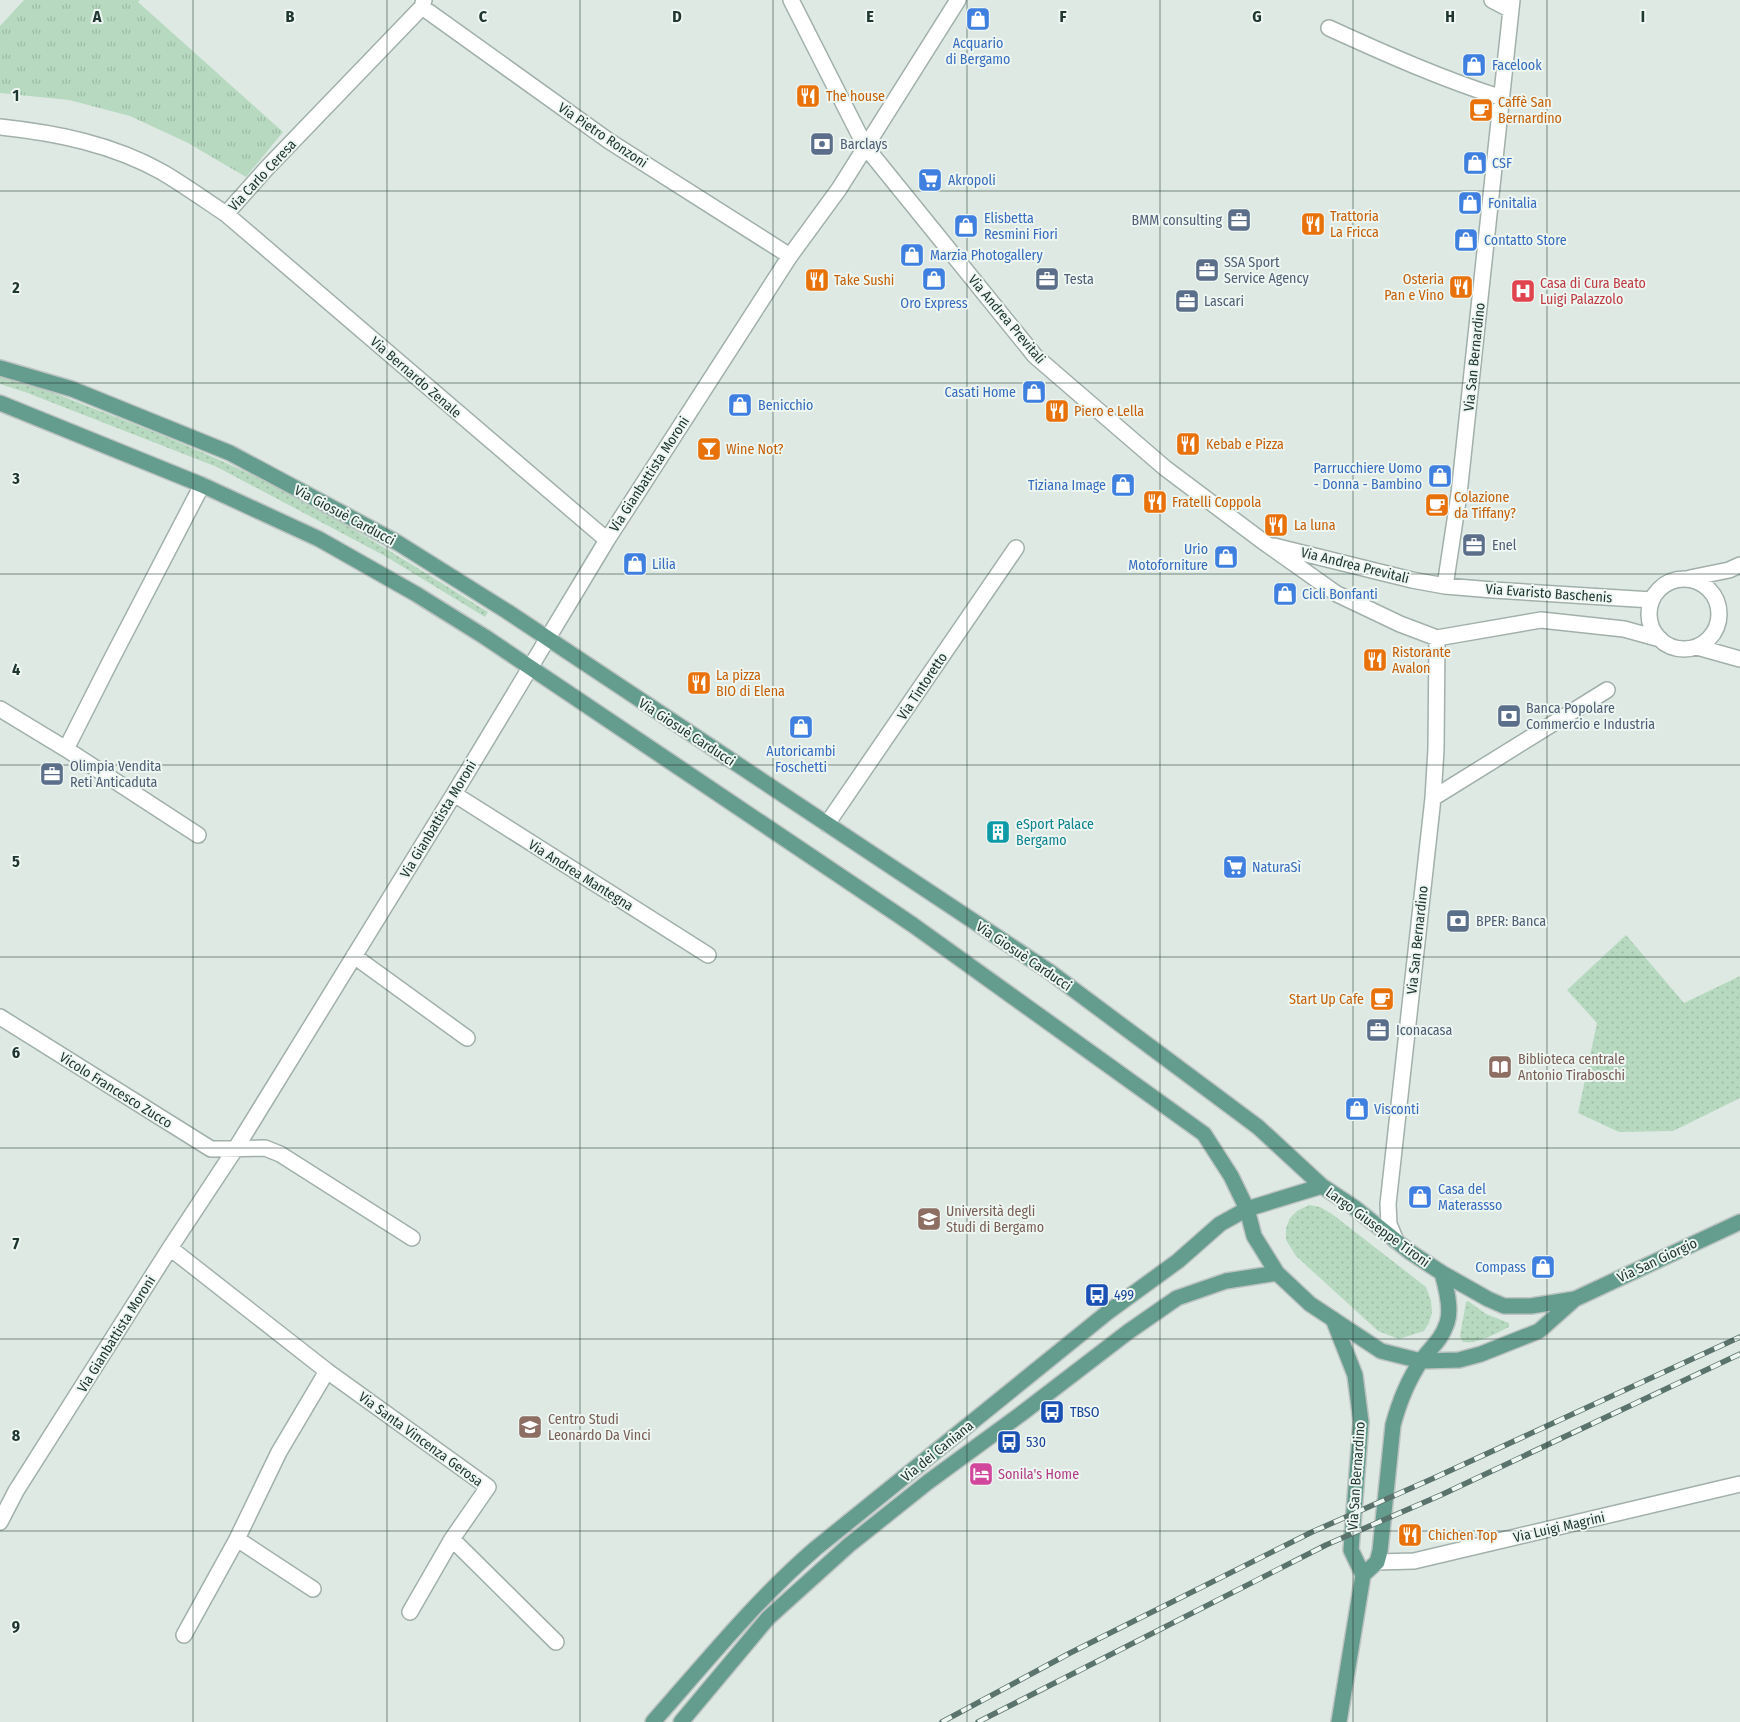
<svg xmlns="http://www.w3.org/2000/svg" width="1740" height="1722" viewBox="0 0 1740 1722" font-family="'Fira Sans Condensed',sans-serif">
<defs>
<pattern id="grass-dots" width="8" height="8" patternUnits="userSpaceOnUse" patternTransform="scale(1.25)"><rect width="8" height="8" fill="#b7d9c0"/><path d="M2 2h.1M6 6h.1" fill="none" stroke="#9dbba5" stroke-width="1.8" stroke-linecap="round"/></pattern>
<pattern id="park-tufts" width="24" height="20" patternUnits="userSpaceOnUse" patternTransform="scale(1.25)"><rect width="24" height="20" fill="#b7d9c0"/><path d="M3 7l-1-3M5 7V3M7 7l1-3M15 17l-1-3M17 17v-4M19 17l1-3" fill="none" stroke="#9dbba5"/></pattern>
</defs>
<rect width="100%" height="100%" fill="#dee9e4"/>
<path fill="url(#grass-dots)" d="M0 375C34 385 67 398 100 411 169 437 238 466 303 501 366 535 427 574 488 612L485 617 385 556 217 467 25 392 0 384Z
M1626 935 1684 1003 1740 976V1098L1673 1131 1619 1132 1578 1113 1597 1023 1567 990Z
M1309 1205 1320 1207 1332 1214 1426 1287 1431 1301 1432 1313 1429 1323 1424 1331 1399 1339 1378 1331 1296 1256 1286 1240V1228L1290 1218 1297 1211Z
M1468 1301 1486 1314 1509 1323V1327C1499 1332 1472 1347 1462 1341L1460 1336 1466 1302Z"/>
<path fill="url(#park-tufts)" d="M24 0H140L138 2 283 132 246 177 188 143 130 116 69 100 0 93V26Z"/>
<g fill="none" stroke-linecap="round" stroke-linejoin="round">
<defs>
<path id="minor" d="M791 0 865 146 1035 356 1165 468 1265 543 1337 594 1400 624 1437 638
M1492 0 1511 10
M422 7 609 141 790 256
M1329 28C1386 54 1442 79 1502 98
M0 127C56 133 112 144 162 172 184 185 205 200 226 214L266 169 422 7 424 0
M226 214 607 540
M1274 546 1412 580 1445 586 1493 590 1652 600
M1690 578 1729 570 1740 565
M1649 614a35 35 0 1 1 70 0a35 35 0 1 1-70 0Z
M1445 586 1459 494 1512 0
M1437 638 1541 620 1624 629 1660 639
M1697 647 1740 659
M0 709 66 749 198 835
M66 749 110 662 202 485
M454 794 708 955
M1433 798 1607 690
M827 824 1016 548
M354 956 467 1038
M0 1017 211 1149 265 1148 280 1154 412 1238
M1396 1241 1389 1224 1388 1204 1433 798 1436 749 1437 638
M170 1248 327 1371 488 1487 452 1539 410 1612
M0 1522 16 1491 170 1248 236 1148 454 794 607 540 790 256 839 189 958 0
M452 1539 556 1642
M1377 1562 1414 1561 1740 1484
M313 1589 237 1539 279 1452 327 1371
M184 1635 237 1539"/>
<path id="major" d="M0 368 72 389 230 453 398 543 508 612 1050 972 1258 1127 1322 1186 1355 1208 1410 1252 1442 1273 1488 1299 1504 1306H1531L1575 1299 1740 1222
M0 403 202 485 319 539 416 594 485 637 913 925 1204 1134 1231 1176 1247 1209 1254 1236 1277 1273 1310 1304 1381 1351 1421 1361 1459 1360 1481 1354 1539 1331 1575 1299
M1333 1319 1355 1375 1361 1422 1351 1550 1363 1575 1339 1722
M1363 1575 1377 1562 1380 1551 1393 1425C1399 1403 1408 1380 1421 1361 1431 1347 1441 1341 1447 1323 1452 1309 1446 1287 1442 1273
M653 1722C705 1663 755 1601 815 1549L1108 1312 1178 1261 1220 1224 1247 1209 1322 1186
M681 1722 768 1618 849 1545 928 1482 1021 1414 1128 1332 1177 1298 1226 1281 1277 1273"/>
</defs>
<use href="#minor" stroke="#a1b0ab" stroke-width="18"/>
<use href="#major" stroke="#bcc3c1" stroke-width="18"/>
<use href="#minor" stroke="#fff" stroke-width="15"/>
<use href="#major" stroke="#649c8d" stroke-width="15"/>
<defs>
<path id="rail" d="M942 1722 1070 1653 1312 1532 1434 1478 1740 1337
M978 1722 1326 1545 1441 1495 1740 1354"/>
</defs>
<use href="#rail" stroke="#5a736c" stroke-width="5.5"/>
<use href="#rail" stroke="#eef6f2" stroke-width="4" stroke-dasharray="11" stroke-linecap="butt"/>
</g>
<path fill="none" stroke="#203731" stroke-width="1" stroke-opacity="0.55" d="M193 0V1722M387 0V1722M580 0V1722M773 0V1722M967 0V1722M1160 0V1722M1353 0V1722M1547 0V1722M0 191H1740M0 383H1740M0 574H1740M0 765H1740M0 957H1740M0 1148H1740M0 1339H1740M0 1531H1740"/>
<defs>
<symbol id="shop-square" viewBox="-11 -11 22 22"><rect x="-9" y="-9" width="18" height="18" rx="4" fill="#3f7fe0" stroke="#eef6f2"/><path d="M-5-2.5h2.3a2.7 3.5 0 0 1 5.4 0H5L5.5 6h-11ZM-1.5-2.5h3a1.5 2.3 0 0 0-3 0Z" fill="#fff"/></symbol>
<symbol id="restaurant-square" viewBox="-11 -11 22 22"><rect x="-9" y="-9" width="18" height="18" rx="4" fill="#e8710a" stroke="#eef6f2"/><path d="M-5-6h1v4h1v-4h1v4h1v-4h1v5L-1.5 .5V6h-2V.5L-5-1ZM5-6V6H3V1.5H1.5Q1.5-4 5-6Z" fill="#fff"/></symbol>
<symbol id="cafe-square" viewBox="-11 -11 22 22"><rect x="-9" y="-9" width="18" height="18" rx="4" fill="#e8710a" stroke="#eef6f2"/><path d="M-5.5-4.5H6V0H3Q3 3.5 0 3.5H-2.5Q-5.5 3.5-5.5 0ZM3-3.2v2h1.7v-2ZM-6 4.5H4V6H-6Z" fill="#fff"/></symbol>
<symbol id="bank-square" viewBox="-11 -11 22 22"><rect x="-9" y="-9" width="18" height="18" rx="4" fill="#5c6f8a" stroke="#eef6f2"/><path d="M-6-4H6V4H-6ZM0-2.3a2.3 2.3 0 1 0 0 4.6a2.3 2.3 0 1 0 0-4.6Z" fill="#fff"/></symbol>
<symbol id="supermarket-square" viewBox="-11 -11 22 22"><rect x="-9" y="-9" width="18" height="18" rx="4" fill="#3f7fe0" stroke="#eef6f2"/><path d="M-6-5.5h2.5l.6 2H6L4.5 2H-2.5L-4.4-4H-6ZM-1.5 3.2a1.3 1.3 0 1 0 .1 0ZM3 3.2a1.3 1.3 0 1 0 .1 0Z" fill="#fff"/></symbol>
<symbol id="office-square" viewBox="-11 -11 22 22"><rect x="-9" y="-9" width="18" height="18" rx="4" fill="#5c6f8a" stroke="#eef6f2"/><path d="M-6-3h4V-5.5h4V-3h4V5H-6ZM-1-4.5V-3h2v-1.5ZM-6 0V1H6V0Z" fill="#fff"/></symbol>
<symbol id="hospital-square" viewBox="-11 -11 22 22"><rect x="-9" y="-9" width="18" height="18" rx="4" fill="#e0444e" stroke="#eef6f2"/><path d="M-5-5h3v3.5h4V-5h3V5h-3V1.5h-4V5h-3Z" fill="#fff"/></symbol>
<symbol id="bar-square" viewBox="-11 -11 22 22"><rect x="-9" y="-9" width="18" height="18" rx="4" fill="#e8710a" stroke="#eef6f2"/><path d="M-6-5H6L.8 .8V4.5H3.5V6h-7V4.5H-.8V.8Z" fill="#fff"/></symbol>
<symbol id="building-square" viewBox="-11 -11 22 22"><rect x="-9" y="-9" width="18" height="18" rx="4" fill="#0f9aa8" stroke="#eef6f2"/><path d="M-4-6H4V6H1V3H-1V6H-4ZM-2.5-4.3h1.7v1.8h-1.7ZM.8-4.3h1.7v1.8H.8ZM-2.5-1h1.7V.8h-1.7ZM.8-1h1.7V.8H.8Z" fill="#fff"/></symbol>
<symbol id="library-square" viewBox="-11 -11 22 22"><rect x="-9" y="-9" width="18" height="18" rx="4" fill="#8d6e63" stroke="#eef6f2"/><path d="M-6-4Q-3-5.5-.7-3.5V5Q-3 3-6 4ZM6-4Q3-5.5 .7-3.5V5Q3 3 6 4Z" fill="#fff"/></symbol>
<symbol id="university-square" viewBox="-11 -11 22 22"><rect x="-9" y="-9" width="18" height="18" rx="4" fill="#8d6e63" stroke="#eef6f2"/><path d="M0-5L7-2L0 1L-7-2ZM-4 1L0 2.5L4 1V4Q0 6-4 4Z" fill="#fff"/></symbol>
<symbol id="bus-square" viewBox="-11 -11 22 22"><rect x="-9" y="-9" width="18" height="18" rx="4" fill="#1a4fb4" stroke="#eef6f2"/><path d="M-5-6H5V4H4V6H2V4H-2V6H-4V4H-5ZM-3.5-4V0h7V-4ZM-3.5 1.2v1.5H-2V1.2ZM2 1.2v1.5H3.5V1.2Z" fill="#fff"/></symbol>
<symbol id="school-square" viewBox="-11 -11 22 22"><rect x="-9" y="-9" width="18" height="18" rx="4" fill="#8d6e63" stroke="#eef6f2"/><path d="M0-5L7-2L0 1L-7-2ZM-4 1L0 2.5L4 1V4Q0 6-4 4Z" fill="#fff"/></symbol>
<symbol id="hotel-square" viewBox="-11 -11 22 22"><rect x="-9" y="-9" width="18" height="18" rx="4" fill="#d1479c" stroke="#eef6f2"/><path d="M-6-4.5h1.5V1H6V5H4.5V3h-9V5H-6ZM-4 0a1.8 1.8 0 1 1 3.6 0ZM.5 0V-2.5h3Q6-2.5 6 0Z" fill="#fff"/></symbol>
</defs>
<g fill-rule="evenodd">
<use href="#shop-square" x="964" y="5" width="28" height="28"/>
<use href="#shop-square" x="1460" y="51" width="28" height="28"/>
<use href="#restaurant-square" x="794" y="82" width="28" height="28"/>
<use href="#cafe-square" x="1467" y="96" width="28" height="28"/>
<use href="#bank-square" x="808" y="130" width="28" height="28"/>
<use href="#shop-square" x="1461" y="149" width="28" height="28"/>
<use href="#supermarket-square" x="916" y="166" width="28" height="28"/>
<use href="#shop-square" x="1456" y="189" width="28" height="28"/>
<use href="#office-square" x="1225" y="206" width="28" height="28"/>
<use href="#restaurant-square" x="1299" y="210" width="28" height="28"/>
<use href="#shop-square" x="952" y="212" width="28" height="28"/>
<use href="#shop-square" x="1452" y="226" width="28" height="28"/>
<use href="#shop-square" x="898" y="241" width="28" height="28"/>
<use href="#office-square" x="1193" y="256" width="28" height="28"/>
<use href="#shop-square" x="920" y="265" width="28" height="28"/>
<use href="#office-square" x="1033" y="265" width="28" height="28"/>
<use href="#restaurant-square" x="803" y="266" width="28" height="28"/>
<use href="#restaurant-square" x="1447" y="273" width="28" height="28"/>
<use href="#hospital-square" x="1509" y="277" width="28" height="28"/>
<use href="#office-square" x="1173" y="287" width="28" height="28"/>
<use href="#shop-square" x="1020" y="378" width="28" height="28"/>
<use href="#shop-square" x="726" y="391" width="28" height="28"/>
<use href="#restaurant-square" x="1043" y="397" width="28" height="28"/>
<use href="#restaurant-square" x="1174" y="430" width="28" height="28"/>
<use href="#bar-square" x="695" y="435" width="28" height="28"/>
<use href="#shop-square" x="1426" y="462" width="28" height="28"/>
<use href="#shop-square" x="1109" y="471" width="28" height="28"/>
<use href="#restaurant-square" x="1141" y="488" width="28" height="28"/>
<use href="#cafe-square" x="1423" y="491" width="28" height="28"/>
<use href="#restaurant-square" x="1262" y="511" width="28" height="28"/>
<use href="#office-square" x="1460" y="531" width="28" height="28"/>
<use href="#shop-square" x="1212" y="543" width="28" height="28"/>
<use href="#shop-square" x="621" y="550" width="28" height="28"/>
<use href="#shop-square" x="1271" y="580" width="28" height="28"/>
<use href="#restaurant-square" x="1361" y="646" width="28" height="28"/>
<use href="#restaurant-square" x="685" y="669" width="28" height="28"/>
<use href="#bank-square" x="1495" y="702" width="28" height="28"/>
<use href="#shop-square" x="787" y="713" width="28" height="28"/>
<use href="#office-square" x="38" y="760" width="28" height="28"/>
<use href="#building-square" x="984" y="818" width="28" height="28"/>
<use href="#supermarket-square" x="1221" y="853" width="28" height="28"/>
<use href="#bank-square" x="1444" y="907" width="28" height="28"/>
<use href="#cafe-square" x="1368" y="985" width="28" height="28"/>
<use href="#office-square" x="1364" y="1016" width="28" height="28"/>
<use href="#library-square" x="1486" y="1053" width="28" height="28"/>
<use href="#shop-square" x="1343" y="1095" width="28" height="28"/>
<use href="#shop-square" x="1406" y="1183" width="28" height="28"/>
<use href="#university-square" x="915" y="1205" width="28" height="28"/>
<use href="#shop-square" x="1529" y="1253" width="28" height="28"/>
<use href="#bus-square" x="1083" y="1281" width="28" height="28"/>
<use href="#bus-square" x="1038" y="1398" width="28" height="28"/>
<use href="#school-square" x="516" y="1413" width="28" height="28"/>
<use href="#bus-square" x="995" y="1428" width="28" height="28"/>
<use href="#hotel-square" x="967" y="1460" width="28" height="28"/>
<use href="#restaurant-square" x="1396" y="1521" width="28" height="28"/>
</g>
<g text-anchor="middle" stroke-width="4" stroke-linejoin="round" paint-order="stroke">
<g font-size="14" fill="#366cbe" stroke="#eef6f2" text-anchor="start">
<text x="978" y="48" text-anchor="middle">Acquario<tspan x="978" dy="16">di Bergamo</tspan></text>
<text x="1492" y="70">Facelook</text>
<text x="1492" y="168">CSF</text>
<text x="948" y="185">Akropoli</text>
<text x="1488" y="208">Fonitalia</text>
<text x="984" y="223">Elisbetta<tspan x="984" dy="16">Resmini Fiori</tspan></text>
<text x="1484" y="245">Contatto Store</text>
<text x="930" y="260">Marzia Photogallery</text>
<text x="934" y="308" text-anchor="middle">Oro Express</text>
<text x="1016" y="397" text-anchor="end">Casati Home</text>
<text x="758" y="410">Benicchio</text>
<text x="1422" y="473" text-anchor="end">Parrucchiere Uomo<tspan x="1422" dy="16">- Donna - Bambino</tspan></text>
<text x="1106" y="490" text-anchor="end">Tiziana Image</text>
<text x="1208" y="554" text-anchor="end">Urio<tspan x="1208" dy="16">Motoforniture</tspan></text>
<text x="652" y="569">Lilia</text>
<text x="1302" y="599">Cicli Bonfanti</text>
<text x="801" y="756" text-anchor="middle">Autoricambi<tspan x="801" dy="16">Foschetti</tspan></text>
<text x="1252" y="872">NaturaSì</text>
<text x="1374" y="1114">Visconti</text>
<text x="1438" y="1194">Casa del<tspan x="1438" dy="16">Materassso</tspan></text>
<text x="1526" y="1272" text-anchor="end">Compass</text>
</g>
<g font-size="14" fill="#c56008" stroke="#eef6f2" text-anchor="start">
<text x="826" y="101">The house</text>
<text x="1498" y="107">Caffè San<tspan x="1498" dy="16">Bernardino</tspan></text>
<text x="1330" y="221">Trattoria<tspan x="1330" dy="16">La Fricca</tspan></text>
<text x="1444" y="284" text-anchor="end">Osteria<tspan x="1444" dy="16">Pan e Vino</tspan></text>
<text x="834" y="285">Take Sushi</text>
<text x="1074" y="416">Piero e Lella</text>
<text x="1206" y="449">Kebab e Pizza</text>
<text x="726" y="454">Wine Not?</text>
<text x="1454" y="502">Colazione<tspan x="1454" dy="16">da Tiffany?</tspan></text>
<text x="1172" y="507">Fratelli Coppola</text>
<text x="1294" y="530">La luna</text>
<text x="1392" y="657">Ristorante<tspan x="1392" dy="16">Avalon</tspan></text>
<text x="716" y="680">La pizza<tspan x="716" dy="16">BIO di Elena</tspan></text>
<text x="1364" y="1004" text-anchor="end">Start Up Cafe</text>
<text x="1428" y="1540">Chichen Top</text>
</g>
<g font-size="14" fill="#203731" stroke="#eef6f2">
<text transform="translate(603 135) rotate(34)" y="5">Via Pietro Ronzoni</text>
<text transform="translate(262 175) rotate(-47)" y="5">Via Carlo Ceresa</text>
<text transform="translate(1007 319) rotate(50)" y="5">Via Andrea Previtali</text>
<text transform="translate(1474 357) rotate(-84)" y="5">Via San Bernardino</text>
<text transform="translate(416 377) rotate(41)" y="5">Via Bernardo Zenale</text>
<text transform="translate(649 474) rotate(-57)" y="5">Via Gianbattista Moroni</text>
<text transform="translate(345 515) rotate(28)" y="5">Via Giosuè Carducci</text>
<text transform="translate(1355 565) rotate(14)" y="5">Via Andrea Previtali</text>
<text transform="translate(1549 593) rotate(4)" y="5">Via Evaristo Baschenis</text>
<text transform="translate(922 686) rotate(-56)" y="5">Via Tintoretto</text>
<text transform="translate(687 732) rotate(33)" y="5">Via Giosuè Carducci</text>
<text transform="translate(438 819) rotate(-59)" y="5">Via Gianbattista Moroni</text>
<text transform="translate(581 875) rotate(32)" y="5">Via Andrea Mantegna</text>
<text transform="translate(1417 940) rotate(-84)" y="5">Via San Bernardino</text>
<text transform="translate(1024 956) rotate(34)" y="5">Via Giosuè Carducci</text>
<text transform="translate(116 1090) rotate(32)" y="5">Vicolo Francesco Zucco</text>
<text transform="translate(1378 1227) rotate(36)" y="5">Largo Giuseppe Tironi</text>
<text transform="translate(1657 1260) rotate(-25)" y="5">Via San Giorgio</text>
<text transform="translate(116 1334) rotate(-58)" y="5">Via Gianbattista Moroni</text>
<text transform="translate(421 1439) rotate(36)" y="5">Via Santa Vincenza Gerosa</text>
<text transform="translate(937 1451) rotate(-39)" y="5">Via dei Caniana</text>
<text transform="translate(1356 1476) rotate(-86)" y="5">Via San Bernardino</text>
<text transform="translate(1559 1527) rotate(-13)" y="5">Via Luigi Magrini</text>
</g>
<g font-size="14" fill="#4e5e75" stroke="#eef6f2" text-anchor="start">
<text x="840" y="149">Barclays</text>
<text x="1222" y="225" text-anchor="end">BMM consulting</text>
<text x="1224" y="267">SSA Sport<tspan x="1224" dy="16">Service Agency</tspan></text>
<text x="1064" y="284">Testa</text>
<text x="1204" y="306">Lascari</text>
<text x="1492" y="550">Enel</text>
<text x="1526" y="713">Banca Popolare<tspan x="1526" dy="16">Commercio e Industria</tspan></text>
<text x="70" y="771">Olimpia Vendita<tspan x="70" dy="16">Reti Anticaduta</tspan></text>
<text x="1476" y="926">BPER: Banca</text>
<text x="1396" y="1035">Iconacasa</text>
</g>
<g font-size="14" fill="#be3a42" stroke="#eef6f2" text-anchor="start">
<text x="1540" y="288">Casa di Cura Beato<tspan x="1540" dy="16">Luigi Palazzolo</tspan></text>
</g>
<g font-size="14" fill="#0d838f" stroke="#eef6f2" text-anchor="start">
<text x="1016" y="829">eSport Palace<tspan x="1016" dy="16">Bergamo</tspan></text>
</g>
<g font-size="14" fill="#785e54" stroke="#eef6f2" text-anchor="start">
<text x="1518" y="1064">Biblioteca centrale<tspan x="1518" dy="16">Antonio Tiraboschi</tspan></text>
<text x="946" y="1216">Università degli<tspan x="946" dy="16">Studi di Bergamo</tspan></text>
<text x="548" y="1424">Centro Studi<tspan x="548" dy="16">Leonardo Da Vinci</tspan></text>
</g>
<g font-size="14" fill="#164399" stroke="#eef6f2" text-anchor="start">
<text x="1114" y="1300">499</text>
<text x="1070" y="1417">TBSO</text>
<text x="1026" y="1447">530</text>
</g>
<g font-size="14" fill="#b23c85" stroke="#eef6f2" text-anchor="start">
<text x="998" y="1479">Sonila's Home</text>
</g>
</g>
<g font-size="16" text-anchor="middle" font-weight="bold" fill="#203731" stroke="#eef6f2" stroke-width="4" stroke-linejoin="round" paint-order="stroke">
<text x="97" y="22">A</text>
<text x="290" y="22">B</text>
<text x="483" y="22">C</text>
<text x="677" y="22">D</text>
<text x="870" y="22">E</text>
<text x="1063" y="22">F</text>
<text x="1257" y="22">G</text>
<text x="1450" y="22">H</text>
<text x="1643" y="22">I</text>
<text x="16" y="101">1</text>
<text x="16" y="293">2</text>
<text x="16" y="484">3</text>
<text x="16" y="675">4</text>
<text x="16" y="867">5</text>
<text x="16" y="1058">6</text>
<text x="16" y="1249">7</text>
<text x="16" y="1441">8</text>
<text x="16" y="1632">9</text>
</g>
</svg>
